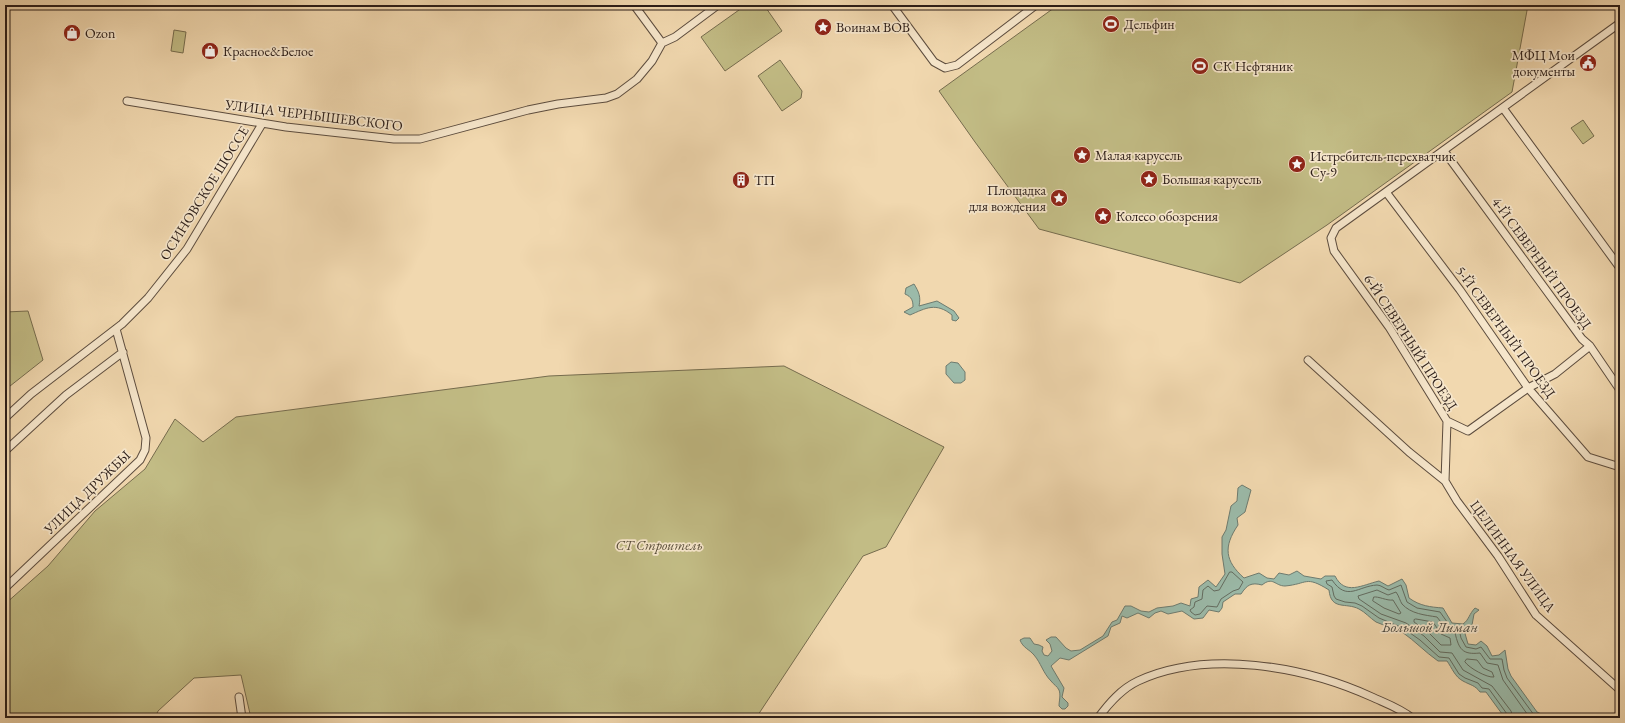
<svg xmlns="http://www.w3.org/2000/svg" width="1625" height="723" viewBox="0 0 1625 723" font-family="'EB Garamond',serif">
<rect width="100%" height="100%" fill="#f1d8af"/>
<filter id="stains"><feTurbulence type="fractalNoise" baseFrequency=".005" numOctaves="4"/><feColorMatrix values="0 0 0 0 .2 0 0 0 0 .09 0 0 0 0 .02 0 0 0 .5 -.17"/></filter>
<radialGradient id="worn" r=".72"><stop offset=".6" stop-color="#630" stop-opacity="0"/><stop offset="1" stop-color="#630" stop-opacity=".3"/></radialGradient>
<path fill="#c2bc85" stroke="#766c4e" d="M746 5H764L782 31 725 71 701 37Z
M1058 5H1528L1512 92 1327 225 1240 283 1039 229 975 142 939 91Z
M174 30 186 32 183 53 171 51Z
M780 60 802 91 801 98 782 111 758 76Z
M1583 120 1594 136 1583 144 1571 128Z
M28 311 43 360 5 390V312Z
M784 366 944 447 886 547 863 556 756 718H251L241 675 194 678 158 711 155 718H5V604L48 566 95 511 145 469 175 419 203 442 236 417 549 376Z"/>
<path fill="#9bbaa9" stroke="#6e7b6f" d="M914 284C919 292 921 297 919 306L937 301 954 311 959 318 956 321 952 320V315C936 302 926 308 910 315L904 312 913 307C913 301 912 297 905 294L906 288Z
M951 362 958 363 965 372V380L961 383H954L946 374V366Z
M1242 485 1251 490 1245 512 1237 518 1238 525C1223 547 1225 561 1244 578L1259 573 1267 578 1274 579 1279 573 1289 575 1297 571 1304 576 1321 579 1325 576H1335C1345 596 1362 585 1379 581L1388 586 1402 579 1406 585 1409 598C1420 606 1430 607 1443 608L1452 623 1463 624C1469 620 1469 614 1475 608L1479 610 1474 614 1472 625 1464 630 1468 644 1476 645 1481 641 1487 646 1492 656 1499 655 1505 650 1508 669 1511 676 1537 712 1550 718H1505L1486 692H1480C1475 685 1470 685 1463 681 1455 677 1452 668 1447 661H1438C1425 652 1415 641 1402 632 1395 627 1384 626 1376 622 1370 618 1365 612 1359 609 1346 602 1331 611 1329 590 1305 575 1308 584 1285 586 1275 586 1273 576 1262 585 1251 582 1247 585 1241 594H1235L1223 602 1222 608 1219 612 1209 610 1203 618 1194 619 1182 611 1168 614 1161 611 1155 613 1149 618 1138 613 1127 618 1122 616 1120 623 1111 627 1108 636 1069 660 1060 658 1051 666 1064 688 1062 697 1068 703V706L1065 709H1062L1059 706C1059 701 1061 695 1059 690 1057 686 1054 685 1051 681 1043 673 1041 663 1034 655 1029 649 1023 648 1020 640L1024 638H1030L1034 644 1039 645 1043 647 1042 651 1044 655 1048 656 1052 651 1050 644 1046 640 1051 637H1056L1066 648 1071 651 1080 650 1103 636 1112 622 1117 620 1125 606H1131L1141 611 1149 612 1157 608 1173 606 1181 603 1190 606 1191 599 1198 597 1199 587 1208 580 1216 587 1225 574 1222 554V537L1226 530 1231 506 1237 501 1238 488Z"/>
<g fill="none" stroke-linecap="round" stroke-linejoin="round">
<path stroke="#636c60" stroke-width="1" d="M1230 572H1232L1243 582 1239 589 1233 591 1221 599 1217 607 1207 606 1200 614 1195 615 1191 612 1190 610 1194 607 1195 602 1202 599 1203 590 1208 586 1214 591 1219 590Z
M1374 597C1378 596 1387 601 1393 600L1401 613 1399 614 1384 608 1373 601Z
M1416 619 1433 622 1441 634 1450 638 1451 645H1441L1428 632 1414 622V620Z
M1467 659 1477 660 1483 668 1492 672 1494 677C1487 678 1469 668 1465 662Z
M1508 718 1507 714 1489 689 1482 688 1478 683 1465 678 1459 674 1449 658 1439 657 1420 640 1403 628 1379 618 1362 606 1355 603 1345 602 1336 599 1334 596 1332 587 1327 584 1326 581 1332 580C1347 602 1358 586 1377 585 1381 585 1385 589 1389 590L1401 585 1407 602 1417 608 1440 612 1450 626 1459 629 1461 638 1466 647 1476 649 1481 647 1490 659H1502L1504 670 1507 678 1534 715 1540 718
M1513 718 1511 711 1492 686 1463 670 1452 653 1440 652 1424 636 1406 623 1381 614 1359 599 1358 596 1377 590 1388 595 1396 592C1399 596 1400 601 1402 604 1411 614 1425 615 1437 617L1447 630 1455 633C1459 649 1462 655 1480 653L1487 663 1498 665 1503 680 1530 718"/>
<defs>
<path id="street" d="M634 5 662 43
M892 5 934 62 945 68 957 65 1036 5
M662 43 675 37 718 5
M127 101 286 127 394 139H420L528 110 558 104 606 98 617 94 637 79 652 61 662 43
M1503 108 1620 268
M1444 151 1582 339 1590 346 1620 390
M1386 192 1460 290 1528 388 1588 457 1620 467
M1590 346 1555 374 1528 388 1468 431 1447 421 1389 327 1334 251 1331 238 1336 228 1620 23
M1308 360 1409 452 1445 481
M5 418 31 394 122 324 148 298 187 249 262 124
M1447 421 1445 481 1457 501 1498 556 1536 615 1620 690
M5 451 66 395 123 352
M5 588 140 460 145 450 146 438 116 329
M239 697 242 718
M1098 718C1109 703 1121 689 1138 681 1207 649 1304 666 1372 697 1385 703 1400 708 1412 718"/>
</defs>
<use href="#street" stroke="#5c4c3e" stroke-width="9"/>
<use href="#street" stroke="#f6e6cb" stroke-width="7"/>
</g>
<defs>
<symbol id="stadium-disc" viewBox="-11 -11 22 22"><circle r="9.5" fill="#8f2418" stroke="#f6e6cb"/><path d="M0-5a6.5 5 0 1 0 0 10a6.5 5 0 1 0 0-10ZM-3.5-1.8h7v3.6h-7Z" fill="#fff"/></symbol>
<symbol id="sight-disc" viewBox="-11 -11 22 22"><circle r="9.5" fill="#8f2418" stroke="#f6e6cb"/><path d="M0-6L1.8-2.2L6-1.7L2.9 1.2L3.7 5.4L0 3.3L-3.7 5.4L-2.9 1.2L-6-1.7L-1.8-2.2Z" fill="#fff"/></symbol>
<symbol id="shop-disc" viewBox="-11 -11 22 22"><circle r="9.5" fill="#8f2418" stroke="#f6e6cb"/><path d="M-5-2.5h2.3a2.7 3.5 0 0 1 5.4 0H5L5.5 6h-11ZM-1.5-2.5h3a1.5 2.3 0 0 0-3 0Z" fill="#fff"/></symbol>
<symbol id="civic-disc" viewBox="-11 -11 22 22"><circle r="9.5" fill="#8f2418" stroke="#f6e6cb"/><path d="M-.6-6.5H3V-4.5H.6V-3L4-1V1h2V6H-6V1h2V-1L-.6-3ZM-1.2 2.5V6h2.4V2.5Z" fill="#fff"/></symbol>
<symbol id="building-disc" viewBox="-11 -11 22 22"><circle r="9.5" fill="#8f2418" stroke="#f6e6cb"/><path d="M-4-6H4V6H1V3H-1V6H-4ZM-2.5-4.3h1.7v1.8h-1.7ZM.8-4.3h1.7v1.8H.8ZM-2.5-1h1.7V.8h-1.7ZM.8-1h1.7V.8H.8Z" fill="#fff"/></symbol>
</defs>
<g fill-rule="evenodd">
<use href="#stadium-disc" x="1101" y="14" width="20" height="20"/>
<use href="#sight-disc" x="813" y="17" width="20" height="20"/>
<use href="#shop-disc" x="62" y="23" width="20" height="20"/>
<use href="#shop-disc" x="200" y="41" width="20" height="20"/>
<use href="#civic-disc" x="1578" y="53" width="20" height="20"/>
<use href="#stadium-disc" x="1190" y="56" width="20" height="20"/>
<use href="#sight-disc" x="1072" y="145" width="20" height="20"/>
<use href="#sight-disc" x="1287" y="154" width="20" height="20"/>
<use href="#sight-disc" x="1139" y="169" width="20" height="20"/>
<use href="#building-disc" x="731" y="170" width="20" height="20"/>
<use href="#sight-disc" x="1049" y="188" width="20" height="20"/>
<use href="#sight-disc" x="1093" y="206" width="20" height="20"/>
</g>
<g text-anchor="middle" stroke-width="3.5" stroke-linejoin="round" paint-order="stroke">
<g font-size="14" fill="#2b1d18" stroke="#f6e6cb" text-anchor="start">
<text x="1124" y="29">Дельфин</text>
<text x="836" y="32">Воинам ВОВ</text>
<text x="85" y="38">Ozon</text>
<text x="223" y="56">Красное&amp;Белое</text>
<text x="1575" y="60" text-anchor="end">МФЦ Мои<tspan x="1575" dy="16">документы</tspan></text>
<text x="1213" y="71">СК Нефтяник</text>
<text x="1095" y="160">Малая карусель</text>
<text x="1310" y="161">Истребитель-перехватчик<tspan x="1310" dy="16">Су-9</tspan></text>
<text x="1162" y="184">Большая карусель</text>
<text x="754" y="185">ТП</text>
<text x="1046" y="195" text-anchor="end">Площадка<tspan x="1046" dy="16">для вождения</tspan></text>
<text x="1116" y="221">Колесо обозрения</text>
</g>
<g font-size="14" fill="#2b1d18" stroke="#f6e6cb">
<text transform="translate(314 115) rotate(7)" y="5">УЛИЦА ЧЕРНЫШЕВСКОГО</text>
<text transform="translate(204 193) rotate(-58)" y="5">ОСИНОВСКОЕ ШОССЕ</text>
<text transform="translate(1542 263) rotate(54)" y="5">4-Й СЕВЕРНЫЙ ПРОЕЗД</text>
<text transform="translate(1506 332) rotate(54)" y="5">5-Й СЕВЕРНЫЙ ПРОЕЗД</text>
<text transform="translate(1411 342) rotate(57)" y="5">6-Й СЕВЕРНЫЙ ПРОЕЗД</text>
<text transform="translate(87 492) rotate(-44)" y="5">УЛИЦА ДРУЖБЫ</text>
<text transform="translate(1513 556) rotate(54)" y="5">ЦЕЛИННАЯ УЛИЦА</text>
</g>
<g font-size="14" font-style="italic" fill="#584d39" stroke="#f6e6cb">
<text x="659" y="550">СТ Строитель</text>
</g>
<g font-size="15" font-style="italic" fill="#4d4c44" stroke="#f6e6cb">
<text x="1430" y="632">Большой Лиман</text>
</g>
</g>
<rect width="1625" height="723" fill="none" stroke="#f1d8af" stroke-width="20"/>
<rect x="6" y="6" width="1613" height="711" fill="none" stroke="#2b1d18" stroke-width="2"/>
<rect x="10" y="10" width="1605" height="703" fill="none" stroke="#2b1d18"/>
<rect width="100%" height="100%" filter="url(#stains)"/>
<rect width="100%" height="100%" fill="url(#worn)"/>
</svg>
